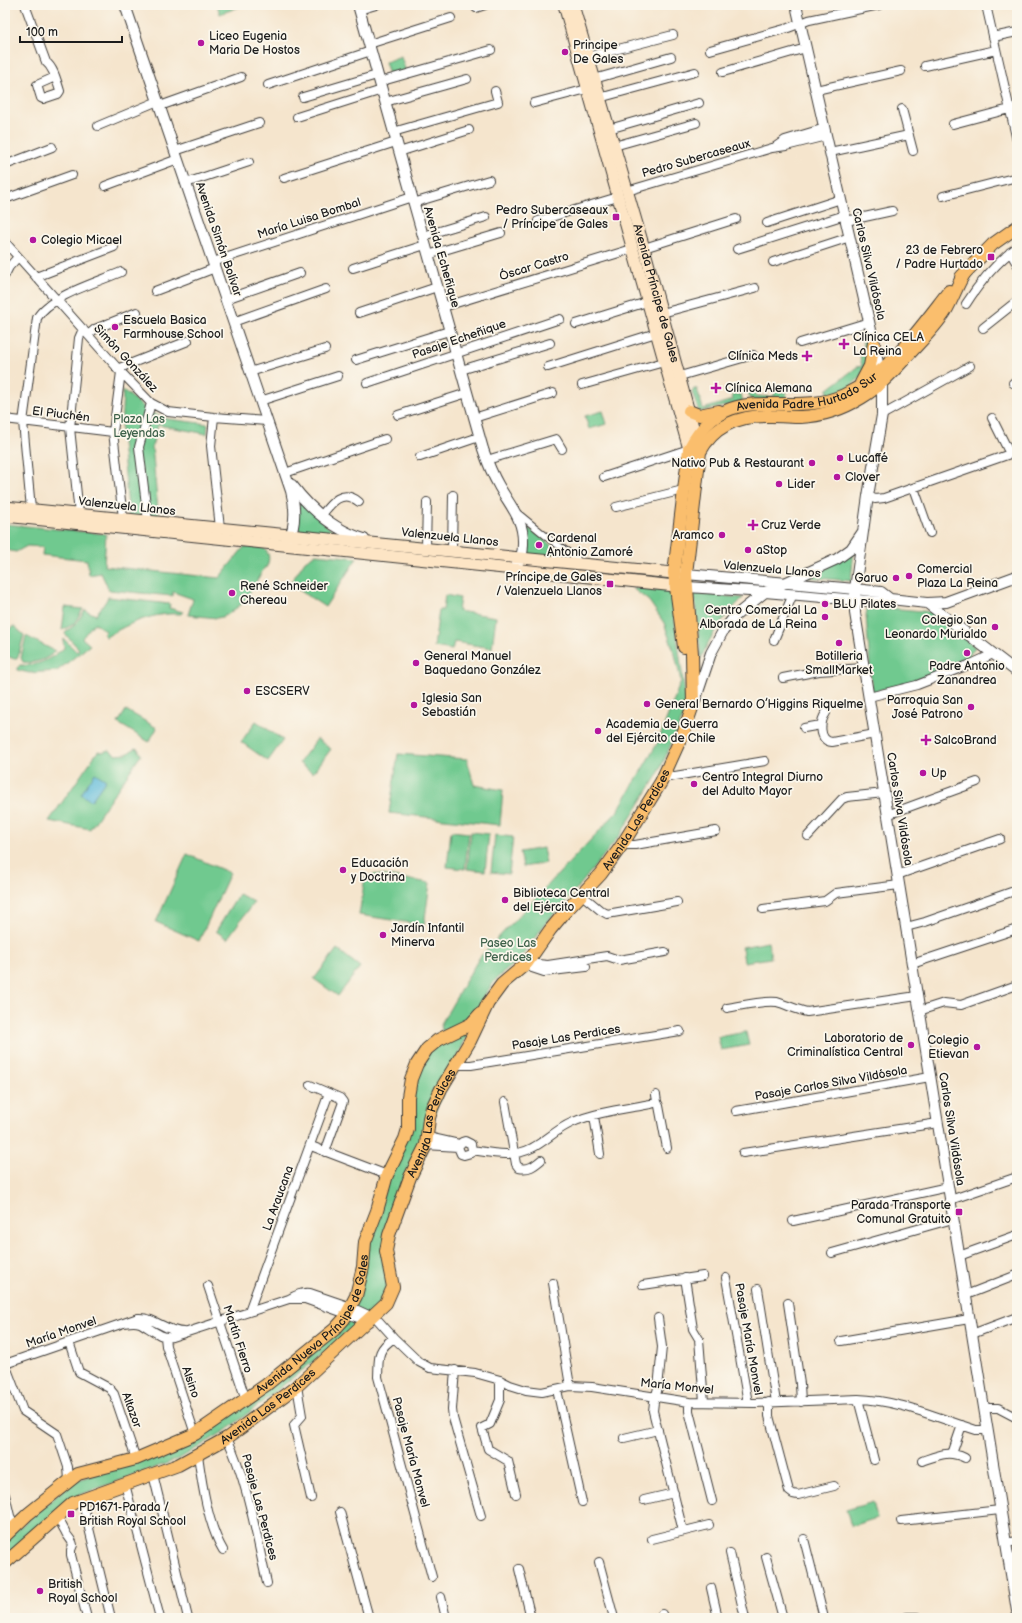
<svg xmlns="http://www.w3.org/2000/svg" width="1022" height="1623" viewBox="0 0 1022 1623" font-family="'Balsamiq Sans',sans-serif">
<rect width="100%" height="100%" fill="#fbf7ec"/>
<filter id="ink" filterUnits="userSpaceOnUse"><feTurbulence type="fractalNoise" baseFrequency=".025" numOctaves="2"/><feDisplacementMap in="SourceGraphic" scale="8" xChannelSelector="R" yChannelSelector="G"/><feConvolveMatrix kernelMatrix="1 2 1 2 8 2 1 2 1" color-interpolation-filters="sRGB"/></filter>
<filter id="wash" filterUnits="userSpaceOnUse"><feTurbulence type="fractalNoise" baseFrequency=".012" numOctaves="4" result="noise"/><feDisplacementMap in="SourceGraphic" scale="16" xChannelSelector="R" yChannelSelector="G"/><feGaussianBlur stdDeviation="0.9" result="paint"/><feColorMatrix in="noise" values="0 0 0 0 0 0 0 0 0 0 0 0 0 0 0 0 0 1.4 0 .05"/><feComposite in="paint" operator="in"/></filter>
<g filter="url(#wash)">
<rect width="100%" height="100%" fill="#f5e5cd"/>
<path fill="#70c98f" stroke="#467256" d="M217 5H244L220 14Z
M401 56 406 72 391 76 389 74 385 62Z
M868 338 870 354 860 378 848 388 830 396 827 390 857 367 862 366 860 357 865 354 862 340Z
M694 389H697L703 409 733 400 732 395 741 394 743 402 699 412 692 392Z
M123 390 151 413 168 419 208 424 207 434 158 425 152 446 159 522 129 519 121 431Z
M750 391H755L756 396 773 397 776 391 787 393 785 401 751 400 748 393Z
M603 411 607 424 589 429 585 416Z
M299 497 325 524 339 536 298 531Z
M5 524 106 534 104 566 219 578 244 547 264 548C270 554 270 560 266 568L265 567 243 603 227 615 222 617 217 618 188 615 193 599 173 592 172 596 109 590 101 573 89 575 87 560 42 555 43 547 27 546 16 552 5 550Z
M527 527 573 561 529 558Z
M854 549 851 581 807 577Z
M316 554 357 558 325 607 290 584 305 561Z
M632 588 668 590 671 593 687 708 658 774 620 835 580 885 545 924 519 960 497 978 484 996 475 1015 458 1025 442 1031 441 1024 479 958 617 812 657 744 681 681 675 654 664 623 649 601Z
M694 593 743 598C724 616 710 635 701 659Z
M445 595 460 598 458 611 496 617 492 648 454 642 452 650 434 647 439 610H443Z
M108 597 170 604 169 608 183 612 181 614C154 612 129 623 106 637L103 634 106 631 94 623 82 638 90 645 57 671 29 673 17 670V668L20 665C37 667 51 659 64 648V646L63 641 64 639 77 652 79 649 65 634 66 631 75 625 85 610 96 615C100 608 105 604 108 597Z
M868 606 933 612 975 647 967 659 917 680 872 692 866 615Z
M65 607 83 609 74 624 62 630Z
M14 626 24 635 18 657 14 659 5 655V632Z
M26 636 55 651C47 660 34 664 23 662L21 658Z
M126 710 157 728 149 742 118 723Z
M256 721 283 740 268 761 241 742Z
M317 739 331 749 313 773 299 763Z
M135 748 138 749 141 755 90 829 49 821 98 751 102 752 109 750 116 755 127 754Z
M398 754 467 759 474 785 503 790 500 825 389 813Z
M451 831 469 833 465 869 447 867Z
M471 832 489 834 485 871 467 869Z
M495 835 513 837 509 874 491 872Z
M543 848 546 863 523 867 520 852Z
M187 854 230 873 199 941 156 922Z
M374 874 430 883 424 925 359 915 365 878Z
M239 894 254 902 227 939 216 931Z
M768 942 771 958 744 962 742 947Z
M337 949 360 967 338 996 314 979Z
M472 1023 425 1136 386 1236 390 1292 358 1326 228 1429 179 1459 71 1498 5 1558V1540L72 1482 190 1441 346 1320 366 1240 398 1155 409 1097 430 1049Z
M746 1032 749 1045 721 1050 718 1037Z
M873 1502 877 1518 851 1526 846 1510Z"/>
<path fill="#5bbad9" stroke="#3c6b7a" d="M95 773 106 780 91 801 81 794Z"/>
</g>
<g filter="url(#ink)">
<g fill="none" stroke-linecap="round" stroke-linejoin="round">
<defs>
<path id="pedestrian" d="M519 514 552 541 577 558V563"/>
<path id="minor" d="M25 5 46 62C54 68 57 82 60 91L58 94 43 99 41 98 37 85 55 77
M986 5 1017 141
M476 8 485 5
M359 10 376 5
M993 37 1017 32
M369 44 451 18
M710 50 788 28 809 20 879 5
M587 57 673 35
M925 66 996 50
M723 72 806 48
M594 79 671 57
M379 82 491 50
M268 85 371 51
M816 90 901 71
M303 97 377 75
M599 98 695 72
M385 102 467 79
M534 103 587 89
M160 106 241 77
M902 109 913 151
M297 117 382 90
M953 124 1017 107
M98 126 158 101
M609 129 699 103
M393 132 498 102 495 91
M614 146 696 123
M775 147 785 140 825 128
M175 151 259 123
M399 152 469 130
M830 152 909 135
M5 165 52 147
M284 178 396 142
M186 183 249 162
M105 186 178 159
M627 191 772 148 786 146 826 136
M943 196 1017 177
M5 199 72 175
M413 203 489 180
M538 221 618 197
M846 221 892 211
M767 223 841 199
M423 236 486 217
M5 242 121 372 151 403 168 412 214 417 267 421
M644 248 736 219
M737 249 845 215
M1010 252 1017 264
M428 255 501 233
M213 262 412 197
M773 262 850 237
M353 268 425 245
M5 275 9 267 18 257
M36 277 114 247
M155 291 215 268
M226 299 300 273
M966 304C980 282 997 262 1017 247
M443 307 632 249
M359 313 437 287
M662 313 755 288
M233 322 326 289
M576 324 647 302
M983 328 1017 301
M88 335 95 329 137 312
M800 343 869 322
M356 360 449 331
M548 367 656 333
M117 369 188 341
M461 370 550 343
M121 372 113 432 123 518
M250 372 325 349
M680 376 753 355
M367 383 560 319
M1013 383 1017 380
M582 385 664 362
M260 401 338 376
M398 415 467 393
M882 415 970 366
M214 417 211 446 220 528
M474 418 553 393
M5 419 113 432
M420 457 479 437
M487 460 556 439 562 449
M285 473 385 439
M604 477 689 449
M914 488 930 533
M868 496 875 499 884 498 1010 454 992 418
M616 507 683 490
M31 509 23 422 37 318C49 296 98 282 121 272
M79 514 70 428 79 338 83 329
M321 516C331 503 342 488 359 502
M148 521 139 447 151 403
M426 548 427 502
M452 550 453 495
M774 640 793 594
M783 678 819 671 864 668
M869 697 917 685 971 664 993 654
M826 713C820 721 818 741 832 742L875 734
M804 728 821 725
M663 778 765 761
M887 815 977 782
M808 836 842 799 847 797 884 793
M622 845H635L716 831
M897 875 1000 839
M582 895 600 910 607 914 677 902
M763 909 825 901 836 893 899 885
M906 927 925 922 1017 890
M527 963 548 965 607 956 619 960 665 952
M912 964 1017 929
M526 966 544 972 586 967
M727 1008C741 1006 763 1000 777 1002 787 1005 797 1010 807 1012L917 996
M919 1011 944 1003 961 1005 1017 985
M456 1065H471L680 1031
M310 1085 340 1098 343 1102 325 1152
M505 1102 516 1164 519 1168C529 1170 534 1166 541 1160
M657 1102 659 1106 667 1148
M736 1111 930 1077
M594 1116 600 1154
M428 1137 459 1144
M426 1145 458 1147
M311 1146 387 1175
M458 1147 462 1142 465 1141 471 1144 472 1150
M458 1147 461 1154 464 1155 471 1153 472 1150
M472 1150C492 1153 514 1158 532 1148 546 1141 557 1129 571 1123 596 1112 625 1109 651 1104L657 1102 656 1095
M743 1153 938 1123
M950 1200 1017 1177
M793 1221 948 1187
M832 1253 953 1219
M959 1256 1017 1235
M685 1278 693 1329 699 1339 704 1402
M726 1278 748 1403
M553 1283 570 1386
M643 1285 703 1276
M208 1286 246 1400
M758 1289 776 1402
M966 1295 1017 1275
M291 1299H305L369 1322
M788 1303 800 1384 801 1402
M249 1311 329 1093
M658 1318 662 1347 658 1388 654 1402 653 1411 683 1531
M124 1323C130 1322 135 1321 140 1323 150 1328 161 1339 172 1337L289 1299C296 1295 302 1292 310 1293L351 1307 377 1319 394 1338 419 1362 430 1368 475 1373 500 1380 510 1385 526 1390 542 1392 570 1386 592 1387 689 1402 754 1403 858 1399C899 1400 937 1418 976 1430H987
M972 1334 1017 1317
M165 1337 166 1346 195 1434
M394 1338C376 1350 379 1358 378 1377L432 1577
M841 1341 969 1319
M69 1342 79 1372 109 1388 114 1394 136 1459
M5 1364 138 1318C155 1317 166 1332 184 1332
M5 1364 23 1411 57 1434 68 1467 69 1480
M455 1370 452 1409 453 1418 481 1516
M500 1380V1400L490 1424 482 1428 488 1449 508 1461 516 1494
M297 1386 302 1416 294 1425 311 1498
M557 1390 582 1502
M858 1399 874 1460
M689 1402V1411L712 1501
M769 1402V1416L789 1491 793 1494 798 1495 834 1486
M984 1408H998L1017 1418
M227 1438C248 1483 256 1535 267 1583
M624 1438 658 1430
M952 1454 962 1425
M198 1455C202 1484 208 1525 223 1550
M922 1461C939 1455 948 1450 965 1458
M153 1474 188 1618
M125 1484 160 1618
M5 1495 10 1516 15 1526
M79 1499 84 1508 111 1618
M644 1500 674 1493
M340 1512 369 1618
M57 1516C60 1521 62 1526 65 1531 67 1537 72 1539 73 1545L71 1550V1555L87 1618
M901 1521 1000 1510
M652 1539 709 1525
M804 1539 824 1618
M1006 1543 1017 1541
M730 1553 745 1618
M766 1557 783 1618
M599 1562 614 1618
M519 1569 531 1618
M711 1588 718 1618
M441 1597 446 1618
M662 1614 663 1618"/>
<path id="tertiary" d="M125 5 291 491C296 509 296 525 288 542
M358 5 483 449C487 461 492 474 499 486 510 506 524 519 523 544 523 552 522 558 517 564
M796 5 874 343 882 383V415L868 496 855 589V613L1017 1611
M292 485C311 510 334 530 364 539
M686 574 855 589 881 592 890 599
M687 587 765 592 880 602 890 599 927 603 946 602 1017 576
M927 603 1017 672
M695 701 711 653 723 631 735 616 765 592 837 559 851 549 862 533
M907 1618H917"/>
<g id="secondary">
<path d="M564 5 689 449 695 451"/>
<path id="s1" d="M573 5 644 248 698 445"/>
<path d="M5 507 683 574"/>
<path d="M5 516 685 587"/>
</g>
<g id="primary">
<path d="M961 277 993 244 1017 227"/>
<path d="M861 383 870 366 874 343"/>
<path d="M689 411 699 415 719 411"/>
<path id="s2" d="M684 647 674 573 689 449C728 375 787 421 844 395 888 375 920 328 949 291"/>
<path id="s3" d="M5 1536 28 1514 78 1474 136 1459 195 1434 266 1385 335 1329 344 1319 356 1296 363 1267 365 1242 377 1211 387 1175 405 1139 408 1129V1097L411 1079 417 1064 427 1049 438 1040 471 1024 480 1014"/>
<path id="s4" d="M5 1563 73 1503 178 1465 227 1438 297 1386 386 1303 393 1287 386 1251 389 1235 410 1177 426 1145 429 1118 432 1108 441 1089 470 1041 488 1003 502 984 527 963 550 930 565 912 601 874 622 845 661 782 684 731 693 705 692 654 686 574 700 452C714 425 741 415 771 416 781 416 791 417 801 417 822 416 843 409 861 398 881 386 896 368 912 351 923 339 936 326 945 312 953 299 957 284 966 271"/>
</g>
</defs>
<use href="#pedestrian" stroke="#3d3a37" stroke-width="8"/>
<use href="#minor" stroke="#3d3a37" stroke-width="10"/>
<use href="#tertiary" stroke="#3d3a37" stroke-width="12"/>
<use href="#secondary" stroke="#3d3a37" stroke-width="13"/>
<use href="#primary" stroke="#3d3a37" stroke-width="14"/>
<use href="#pedestrian" stroke="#fff" stroke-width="5.5"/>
<use href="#minor" stroke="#fff" stroke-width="8"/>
<use href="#tertiary" stroke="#fff" stroke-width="10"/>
<use href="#secondary" stroke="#fde5c5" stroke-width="11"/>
<use href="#primary" stroke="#fabe6d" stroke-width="12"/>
</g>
</g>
<g fill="#b5179e" stroke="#fbf7ec" stroke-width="1.5">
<circle cx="201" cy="43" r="4"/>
<circle cx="565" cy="52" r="4"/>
<rect x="612" y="213" width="8" height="8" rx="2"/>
<circle cx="33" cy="240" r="4"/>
<rect x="987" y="253" width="8" height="8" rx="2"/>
<circle cx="115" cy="327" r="4"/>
<path d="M842 338h4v4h4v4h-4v4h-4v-4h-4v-4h4z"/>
<path d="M805 350h4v4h4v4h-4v4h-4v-4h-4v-4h4z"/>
<path d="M714 382h4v4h4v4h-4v4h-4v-4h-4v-4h4z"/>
<circle cx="840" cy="458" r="4"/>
<circle cx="812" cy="463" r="4"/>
<circle cx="837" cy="477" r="4"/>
<circle cx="779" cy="484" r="4"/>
<path d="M751 519h4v4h4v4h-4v4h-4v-4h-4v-4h4z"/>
<circle cx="722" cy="535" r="4"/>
<circle cx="539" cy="545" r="4"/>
<circle cx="748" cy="550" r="4"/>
<circle cx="909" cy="576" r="4"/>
<circle cx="896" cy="578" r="4"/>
<rect x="606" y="580" width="8" height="8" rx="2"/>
<circle cx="232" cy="593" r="4"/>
<circle cx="825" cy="604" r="4"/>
<circle cx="825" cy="617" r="4"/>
<circle cx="995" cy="627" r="4"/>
<circle cx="839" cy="643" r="4"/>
<circle cx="967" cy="653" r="4"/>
<circle cx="416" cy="663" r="4"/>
<circle cx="247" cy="691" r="4"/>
<circle cx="647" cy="704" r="4"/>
<circle cx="414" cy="705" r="4"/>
<circle cx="971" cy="707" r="4"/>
<circle cx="598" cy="731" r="4"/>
<path d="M924 734h4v4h4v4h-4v4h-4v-4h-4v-4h4z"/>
<circle cx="923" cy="773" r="4"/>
<circle cx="694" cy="784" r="4"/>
<circle cx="343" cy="870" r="4"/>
<circle cx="505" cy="900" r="4"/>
<circle cx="383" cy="935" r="4"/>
<circle cx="911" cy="1045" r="4"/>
<circle cx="977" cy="1047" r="4"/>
<rect x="955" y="1208" width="8" height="8" rx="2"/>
<rect x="67" y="1510" width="8" height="8" rx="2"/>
<circle cx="40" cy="1591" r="4"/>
</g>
<g text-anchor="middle" stroke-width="3.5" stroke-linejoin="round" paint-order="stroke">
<g font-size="12" fill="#1c1c1c" stroke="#fbf7ec" text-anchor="start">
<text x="209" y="40">Liceo Eugenia<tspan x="209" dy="14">Maria De Hostos</tspan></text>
<text x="573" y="49">Principe<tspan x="573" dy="14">De Gales</tspan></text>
<text x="608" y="214" text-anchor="end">Pedro Subercaseaux<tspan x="608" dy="14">/ Príncipe de Gales</tspan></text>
<text x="41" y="244">Colegio Micael</text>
<text x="983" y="254" text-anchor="end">23 de Febrero<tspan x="983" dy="14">/ Padre Hurtado</tspan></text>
<text x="123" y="324">Escuela Basica<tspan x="123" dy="14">Farmhouse School</tspan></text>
<text x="853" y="341">Clínica CELA<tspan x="853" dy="14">La Reina</tspan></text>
<text x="798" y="360" text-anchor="end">Clínica Meds</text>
<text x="725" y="392">Clínica Alemana</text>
<text x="848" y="462">Lucaffé</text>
<text x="804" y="467" text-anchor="end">Nativo Pub &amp; Restaurant</text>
<text x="845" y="481">Clover</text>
<text x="787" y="488">Lider</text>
<text x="761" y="529">Cruz Verde</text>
<text x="714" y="539" text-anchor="end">Aramco</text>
<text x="547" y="542">Cardenal<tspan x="547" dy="14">Antonio Zamoré</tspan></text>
<text x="756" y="554">aStop</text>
<text x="917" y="573">Comercial<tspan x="917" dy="14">Plaza La Reina</tspan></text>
<text x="602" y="581" text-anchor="end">Príncipe de Gales<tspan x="602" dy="14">/ Valenzuela Llanos</tspan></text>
<text x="888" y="582" text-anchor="end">Garuo</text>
<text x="240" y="590">René Schneider<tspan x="240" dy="14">Chereau</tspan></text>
<text x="833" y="608">BLU Pilates</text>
<text x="817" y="614" text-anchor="end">Centro Comercial La<tspan x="817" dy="14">Alborada de La Reina</tspan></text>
<text x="987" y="624" text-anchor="end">Colegio San<tspan x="987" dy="14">Leonardo Murialdo</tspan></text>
<text x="424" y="660">General Manuel<tspan x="424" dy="14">Baquedano González</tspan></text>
<text x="839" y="660" text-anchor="middle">Botilleria<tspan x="839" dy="14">SmallMarket</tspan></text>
<text x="967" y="670" text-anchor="middle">Padre Antonio<tspan x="967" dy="14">Zanandrea</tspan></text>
<text x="255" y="695">ESCSERV</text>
<text x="422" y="702">Iglesia San<tspan x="422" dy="14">Sebastián</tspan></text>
<text x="963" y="704" text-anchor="end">Parroquia San<tspan x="963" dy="14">José Patrono</tspan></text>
<text x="655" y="708">General Bernardo O’Higgins Riquelme</text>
<text x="606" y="728">Academia de Guerra<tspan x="606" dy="14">del Ejército de Chile</tspan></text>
<text x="934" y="744">SalcoBrand</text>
<text x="931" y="777">Up</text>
<text x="702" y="781">Centro Integral Diurno<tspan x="702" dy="14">del Adulto Mayor</tspan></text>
<text x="351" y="867">Educación<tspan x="351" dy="14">y Doctrina</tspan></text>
<text x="513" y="897">Biblioteca Central<tspan x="513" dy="14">del Ejército</tspan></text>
<text x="391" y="932">Jardín Infantil<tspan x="391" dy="14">Minerva</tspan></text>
<text x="903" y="1042" text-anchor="end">Laboratorio de<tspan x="903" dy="14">Criminalística Central</tspan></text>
<text x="969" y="1044" text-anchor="end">Colegio<tspan x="969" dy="14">Etievan</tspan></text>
<text x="951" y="1209" text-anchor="end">Parada Transporte<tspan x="951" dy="14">Comunal Gratuito</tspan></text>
<text x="79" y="1511">PD1671-Parada /<tspan x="79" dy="14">British Royal School</tspan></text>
<text x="48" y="1588">British<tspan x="48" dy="14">Royal School</tspan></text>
</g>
<g font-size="12" fill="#1c1c1c" stroke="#fbf7ec">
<text transform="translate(696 158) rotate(-16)" y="4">Pedro Subercaseaux</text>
<text transform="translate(309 218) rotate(-18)" y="4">María Luisa Bombal</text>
<text transform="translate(219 239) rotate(71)" y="4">Avenida Simón Bolívar</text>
<text transform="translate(442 257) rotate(74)" y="4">Avenida Echeñique</text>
<text transform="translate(869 264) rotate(77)" y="4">Carlos Silva Vildósola</text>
<text transform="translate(534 266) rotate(-17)" y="4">Óscar Castro</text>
<text dy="4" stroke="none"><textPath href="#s1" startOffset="300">Avenida Príncipe de Gales</textPath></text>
<text transform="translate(459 339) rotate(-19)" y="4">Pasaje Echeñique</text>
<text transform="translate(126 358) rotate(47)" y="4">Simón González</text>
<text dy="4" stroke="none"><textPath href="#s2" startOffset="338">Avenida Padre Hurtado Sur</textPath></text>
<text transform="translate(61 414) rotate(7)" y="4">El Piuchén</text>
<text transform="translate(127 506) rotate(6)" y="4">Valenzuela Llanos</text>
<text transform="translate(450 537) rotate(6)" y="4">Valenzuela Llanos</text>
<text transform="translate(772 569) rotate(5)" y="4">Valenzuela Llanos</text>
<text transform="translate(900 809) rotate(81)" y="4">Carlos Silva Vildósola</text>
<text dy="4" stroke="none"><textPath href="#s4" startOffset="1029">Avenida Las Perdices</textPath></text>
<text transform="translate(566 1037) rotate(-9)" y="4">Pasaje Las Perdices</text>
<text transform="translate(831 1083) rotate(-10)" y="4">Pasaje Carlos Silva Vildósola</text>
<text dy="4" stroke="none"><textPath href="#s4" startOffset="658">Avenida Las Perdices</textPath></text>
<text transform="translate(952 1129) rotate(81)" y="4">Carlos Silva Vildósola</text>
<text transform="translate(278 1198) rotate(-70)" y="4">La Araucana</text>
<text dy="4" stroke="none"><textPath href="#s3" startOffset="386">Avenida Nueva Príncipe de Gales</textPath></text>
<text transform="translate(61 1332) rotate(-19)" y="4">María Monvel</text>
<text transform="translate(238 1339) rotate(72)" y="4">Martín Fierro</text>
<text transform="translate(749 1339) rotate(80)" y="4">Pasaje María Monvel</text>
<text transform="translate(191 1382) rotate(71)" y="4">Alsino</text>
<text transform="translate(677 1386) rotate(6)" y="4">María Monvel</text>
<text dy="4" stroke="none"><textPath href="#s4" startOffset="310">Avenida Las Perdices</textPath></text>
<text transform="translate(132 1410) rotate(70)" y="4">Altazor</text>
<text transform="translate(411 1452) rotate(75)" y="4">Pasaje María Monvel</text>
<text transform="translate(260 1507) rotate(75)" y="4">Pasaje Las Perdices</text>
</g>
<g font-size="12" fill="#3e614a" stroke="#fbf7ec">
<text x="139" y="423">Plaza Las<tspan x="139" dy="14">Leyendas</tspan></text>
<text x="508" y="947">Paseo Las<tspan x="508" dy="14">Perdices</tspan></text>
</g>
</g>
<rect width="1022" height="1623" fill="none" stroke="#fbf7ec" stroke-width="20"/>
<path d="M20 36v6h102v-6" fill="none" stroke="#1c1c1c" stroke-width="2"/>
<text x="26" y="36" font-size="12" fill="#1c1c1c" stroke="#fbf7ec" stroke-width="3" paint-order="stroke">100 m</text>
</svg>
